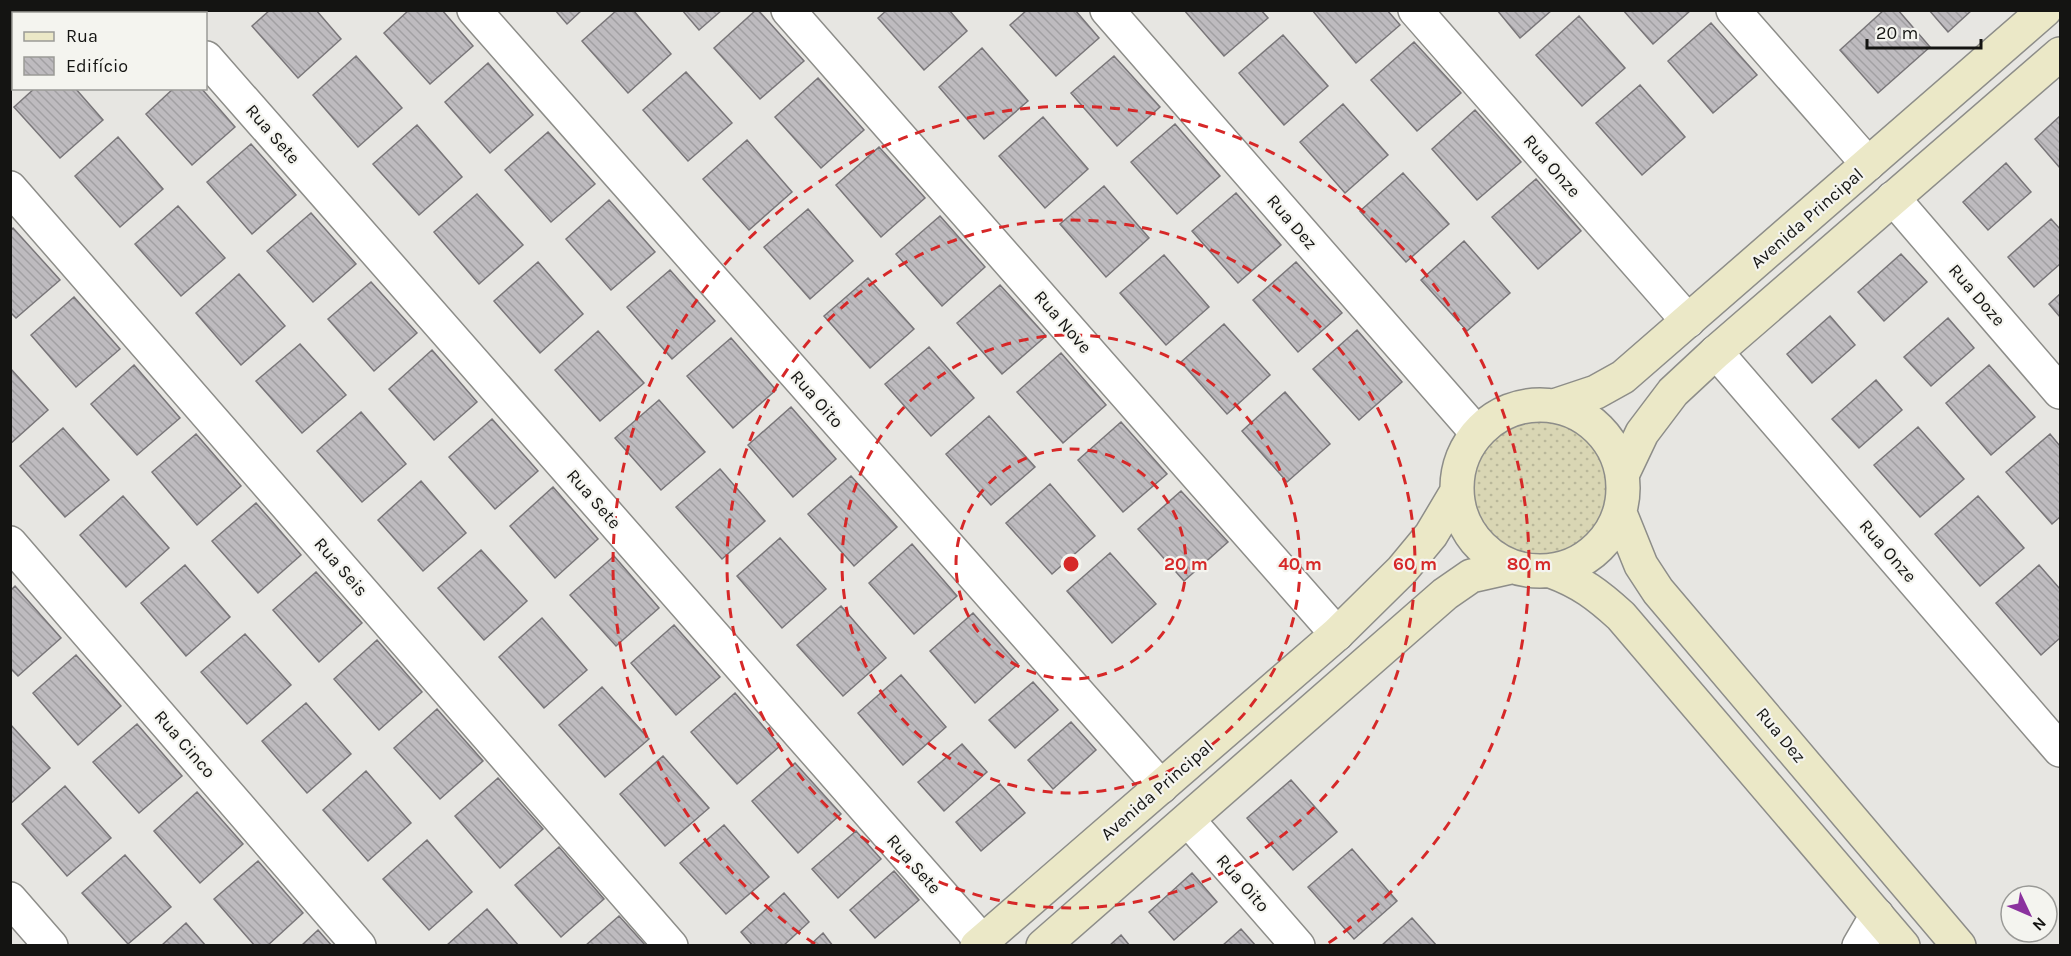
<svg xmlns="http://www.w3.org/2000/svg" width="2071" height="956" viewBox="0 0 2071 956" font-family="Karla,sans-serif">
<defs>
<pattern id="grass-dots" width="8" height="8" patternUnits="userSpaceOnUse" patternTransform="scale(1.5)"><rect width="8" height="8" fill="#d9d6b4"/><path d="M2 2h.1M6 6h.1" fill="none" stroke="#b9b79a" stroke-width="1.8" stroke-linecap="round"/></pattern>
<pattern id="building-back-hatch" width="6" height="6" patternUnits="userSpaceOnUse" patternTransform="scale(1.5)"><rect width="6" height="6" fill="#bebbbf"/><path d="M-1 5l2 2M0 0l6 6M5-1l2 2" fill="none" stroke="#a2a0a3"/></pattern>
</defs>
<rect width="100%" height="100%" fill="#e7e6e2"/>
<path fill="url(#grass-dots)" d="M1472 486a69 69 0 1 1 138 0a69 69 0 1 1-138 0Z"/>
<path fill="url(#building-back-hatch)" stroke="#797679" stroke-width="1.5" d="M56 10H90L86 14H58Z
M270 10H316L341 39 298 78 252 26Z
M409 10H442L473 46 430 84 384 33Z
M555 10H582L567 24Z
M617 10H633L671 54 628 93 582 41Z
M682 10H722L699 30Z
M756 10H758L804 61 760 99 714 48Z
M887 10H949L967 31 924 70 878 18Z
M1027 10H1075L1099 38 1056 76 1010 25Z
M1184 10H1261L1268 18 1224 56Z
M1312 10H1387L1400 25 1356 63Z
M1497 10H1552L1520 38Z
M1623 10H1691L1653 44Z
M1884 10H1898L1930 47 1878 93 1840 50Z
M1929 10H1972L1948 32Z
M1579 16 1625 68 1582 106 1536 55Z
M1711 23 1757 75 1713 113 1668 61Z
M14 26V77L10 80V29Z
M1283 35 1328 86 1284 125 1239 73Z
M1414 42 1461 93 1417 131 1371 80Z
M982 48 1028 101 984 139 939 87Z
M356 56 402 108 358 147 313 95Z
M1114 56 1160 107 1117 146 1071 93Z
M488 63 533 115 490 153 445 102Z
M686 72 732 123 688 161 643 110Z
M818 78 864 130 821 168 775 117Z
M1640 85 1685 137 1642 175 1596 123Z
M35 88H75L103 120 60 158 14 107Z
M174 88H201L235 127 192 165 146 114Z
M1343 104 1388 155 1345 193 1300 142Z
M1475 110 1521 162 1477 200 1432 149Z
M2060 116V168L2035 139Z
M1043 117 1088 169 1045 208 999 156Z
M1175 124 1220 176 1177 214 1131 162Z
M417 125 462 177 419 215 373 164Z
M548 132 595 184 551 222 505 170Z
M118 137 163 189 120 227 75 176Z
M747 140 792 192 749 230 703 179Z
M251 144 296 195 252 234 207 182Z
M879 147 925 198 881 237 836 185Z
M2006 163 2031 192 1988 230 1963 202Z
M1403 173 1449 224 1406 262 1360 211Z
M1536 179 1581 231 1538 269 1492 217Z
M1104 186 1149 238 1106 277 1060 224Z
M1236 193 1281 245 1238 283 1192 231Z
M477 194 523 245 479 284 434 232Z
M609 200 655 252 611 290 566 239Z
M178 206 225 258 181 296 135 244Z
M808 209 853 261 810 299 764 247Z
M311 213 356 264 313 302 267 251Z
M940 216 985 267 942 306 896 254Z
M2051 219 2060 229V264L2034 287 2008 257Z
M13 228 60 280 16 318 10 312V231Z
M1464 241 1510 293 1467 331 1421 280Z
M1901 254 1927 282 1884 321 1858 292Z
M1164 255 1209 307 1166 345 1120 293Z
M538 262 583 314 540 353 494 301Z
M1296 262 1342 313 1298 352 1253 300Z
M670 270 715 321 672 359 627 307Z
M239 274 285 326 241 365 196 313Z
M868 278 914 329 870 368 824 316Z
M371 282 417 333 374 371 328 319Z
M1000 285 1046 336 1002 374 957 323Z
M2060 294V317L2049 304Z
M74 297 120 349 76 387 31 335Z
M1830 316 1855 345 1812 383 1787 354Z
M1948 318 1974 348 1931 386 1904 357Z
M1224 324 1270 375 1227 414 1181 362Z
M1357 330 1402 382 1359 420 1313 369Z
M598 331 644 383 600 421 555 370Z
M731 338 776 390 733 428 687 376Z
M300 344 346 395 302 433 256 381Z
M929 347 974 398 931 436 885 384Z
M432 350 477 402 434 440 389 389Z
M1061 353 1106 405 1063 443 1017 392Z
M134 365 180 418 137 455 91 404Z
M1989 365 2035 417 1991 455 1946 403Z
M10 368 48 410 10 444Z
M1876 380 1902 410 1859 448 1832 419Z
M1285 392 1330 444 1287 482 1242 431Z
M659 400 705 452 661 490 615 438Z
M791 407 836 459 793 497 748 445Z
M361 412 406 464 362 502 317 451Z
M989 416 1035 467 991 505 946 454Z
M492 419 538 471 495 509 449 457Z
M1121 422 1167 474 1123 512 1078 460Z
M1918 427 1964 479 1920 517 1874 465Z
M63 428 109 480 65 517 20 466Z
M196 434 241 486 197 525 152 472Z
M2050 434 2060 446V517L2052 524 2006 472Z
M720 469 765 521 722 559 676 507Z
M851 476 897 527 854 566 808 514Z
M421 481 466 533 423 571 378 520Z
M1050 484 1095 536 1052 574 1006 523Z
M553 487 598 539 555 578 510 526Z
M1181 491 1228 542 1184 581 1138 529Z
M123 496 169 548 126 587 80 535Z
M1978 496 2024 548 1980 586 1935 534Z
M256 503 301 555 258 593 212 541Z
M780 538 826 589 782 628 737 576Z
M912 544 957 596 914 634 869 583Z
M481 550 527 601 484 640 438 588Z
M1110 553 1156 604 1112 643 1067 591Z
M614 556 659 608 616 646 570 595Z
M185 565 230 617 186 656 141 603Z
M2039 565 2060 589V638L2041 655 1996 603Z
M316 572 362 623 319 662 273 610Z
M15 586 61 638 18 676 10 668V591Z
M841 606 886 658 843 696 797 645Z
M973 613 1018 664 975 703 930 651Z
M542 618 587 670 544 708 499 657Z
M674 625 720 677 676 715 631 663Z
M245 634 291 685 247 724 201 672Z
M377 640 422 692 379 730 334 679Z
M76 655 121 706 78 745 33 693Z
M901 675 946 727 903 765 858 713Z
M1033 682 1058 710 1015 748 989 720Z
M602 687 649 739 605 777 559 725Z
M735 693 780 746 737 784 691 732Z
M306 703 351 754 307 793 262 741Z
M437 709 483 761 440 799 394 748Z
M1071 722 1096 750 1053 789 1028 760Z
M10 724 50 768 10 804Z
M137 724 182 776 139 813 93 762Z
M962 744 987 772 944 811 918 782Z
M663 756 709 808 665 846 620 794Z
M795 763 841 814 798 853 752 801Z
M366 771 411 823 368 861 323 810Z
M498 778 543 829 500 868 455 816Z
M1291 780 1337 832 1293 870 1247 818Z
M1000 784 1025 813 981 851 956 822Z
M65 786 111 838 67 876 22 824Z
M197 792 243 844 200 883 154 831Z
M724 825 769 877 726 914 680 863Z
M856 831 881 859 838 898 812 869Z
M427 840 472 892 429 930 383 879Z
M559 847 604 899 561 937 515 885Z
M1352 849 1397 901 1354 939 1308 887Z
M125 855 171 907 128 944 82 893Z
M258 861 303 913 267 946H255L214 899Z
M894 871 919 900 875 938 850 910Z
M1192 873 1217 902 1174 940 1149 912Z
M784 893 809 922 783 946H753L741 932Z
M487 909 519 946H446Z
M619 916 646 946H585Z
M1412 918 1437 946H1381Z
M186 923 206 946H161Z
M1241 929 1256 946H1222Z
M318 930 332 946H301Z
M823 933 833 946H809Z
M1121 935 1130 946H1109Z"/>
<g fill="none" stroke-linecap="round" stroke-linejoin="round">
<defs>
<path id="street" d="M164 10 167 14
M474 10 1161 787
M788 10 1337 634
M1107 10 1477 433
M1415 10 1688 321
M1733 10 1868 164
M206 58 982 941
M10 188 671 946
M1893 198 2060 392
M1716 352 2060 750
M10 543 359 946
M1188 820 1298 946
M10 899 51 946
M1859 946 1877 915"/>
<path id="secondary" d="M1457 488a83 83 0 1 1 166 0a83 83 0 1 1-166 0Z
M1557 405 1596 392 1623 377 2045 10
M1623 473 1642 433 1673 392 1716 352 2060 54
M1620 513 1641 565 1658 591 1959 946
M1551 571C1581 582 1598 595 1621 616L1903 946
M977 946 1337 634 1402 570 1431 535 1456 493
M1043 946 1445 594 1471 576 1511 567"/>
</defs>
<use href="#street" stroke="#8d8d89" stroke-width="36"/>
<use href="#secondary" stroke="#8d8d89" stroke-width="36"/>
<use href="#street" stroke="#fff" stroke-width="33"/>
<use href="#secondary" stroke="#ebe8c7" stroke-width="33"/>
</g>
<g fill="none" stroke="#d62828" stroke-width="3" stroke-dasharray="10 8">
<circle cx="1071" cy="564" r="115"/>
<circle cx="1071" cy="564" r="229"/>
<circle cx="1071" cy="564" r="344"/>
<path d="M815 944A458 458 0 1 1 1327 944"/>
</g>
<g text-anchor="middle" stroke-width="4.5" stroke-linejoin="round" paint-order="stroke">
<g font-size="18" fill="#141412" stroke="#f4f4ef">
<text transform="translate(273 134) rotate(49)" y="6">Rua Sete</text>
<text transform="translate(1552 166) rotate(49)" y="6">Rua Onze</text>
<text transform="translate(1807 218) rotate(-41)" y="6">Avenida Principal</text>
<text transform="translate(1292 222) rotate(49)" y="6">Rua Dez</text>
<text transform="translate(1977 295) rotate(49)" y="6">Rua Doze</text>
<text transform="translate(1063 322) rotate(49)" y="6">Rua Nove</text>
<text transform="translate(817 399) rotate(49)" y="6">Rua Oito</text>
<text transform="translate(594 499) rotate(49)" y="6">Rua Sete</text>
<text transform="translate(1888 551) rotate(49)" y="6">Rua Onze</text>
<text transform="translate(341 567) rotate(49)" y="6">Rua Seis</text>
<text transform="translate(1781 735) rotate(50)" y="6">Rua Dez</text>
<text transform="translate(185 744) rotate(49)" y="6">Rua Cinco</text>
<text transform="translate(1157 790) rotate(-41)" y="6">Avenida Principal</text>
<text transform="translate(914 864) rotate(49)" y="6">Rua Sete</text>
<text transform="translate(1243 883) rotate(49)" y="6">Rua Oito</text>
</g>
</g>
<circle cx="1071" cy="564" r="9" fill="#d62828" stroke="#f4f4ef" stroke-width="3"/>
<g font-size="18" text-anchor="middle" font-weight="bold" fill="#d62828" stroke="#f4f4ef" stroke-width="4.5" stroke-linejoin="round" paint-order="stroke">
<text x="1186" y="570">20 m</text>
<text x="1300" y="570">40 m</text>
<text x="1415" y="570">60 m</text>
<text x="1529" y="570">80 m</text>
</g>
<rect width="2071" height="956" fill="none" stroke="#141412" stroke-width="24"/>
<rect x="12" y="12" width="195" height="78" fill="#f4f4ef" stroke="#9a9a97" stroke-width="1.5"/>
<rect x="24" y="32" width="30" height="9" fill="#ebe8c7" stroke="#9a9a97" stroke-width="1.5"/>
<text x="66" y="42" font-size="18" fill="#141412">Rua</text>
<rect x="24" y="57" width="30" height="18" fill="url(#building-back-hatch)" stroke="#9a9a97" stroke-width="1.5"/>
<text x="66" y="72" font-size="18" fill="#141412">Edifício</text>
<g transform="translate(2029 914) rotate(134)"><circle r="28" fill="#f4f4ef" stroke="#9a9a97" stroke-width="1.5"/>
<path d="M0-4.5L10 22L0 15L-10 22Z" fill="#8b329e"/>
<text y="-9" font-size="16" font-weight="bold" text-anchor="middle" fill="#141412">N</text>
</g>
<path d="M1867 39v9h114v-9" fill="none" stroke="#141412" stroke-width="3"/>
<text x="1876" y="39" font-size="18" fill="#141412" stroke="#f4f4ef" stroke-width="4.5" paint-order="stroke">20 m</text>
</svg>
